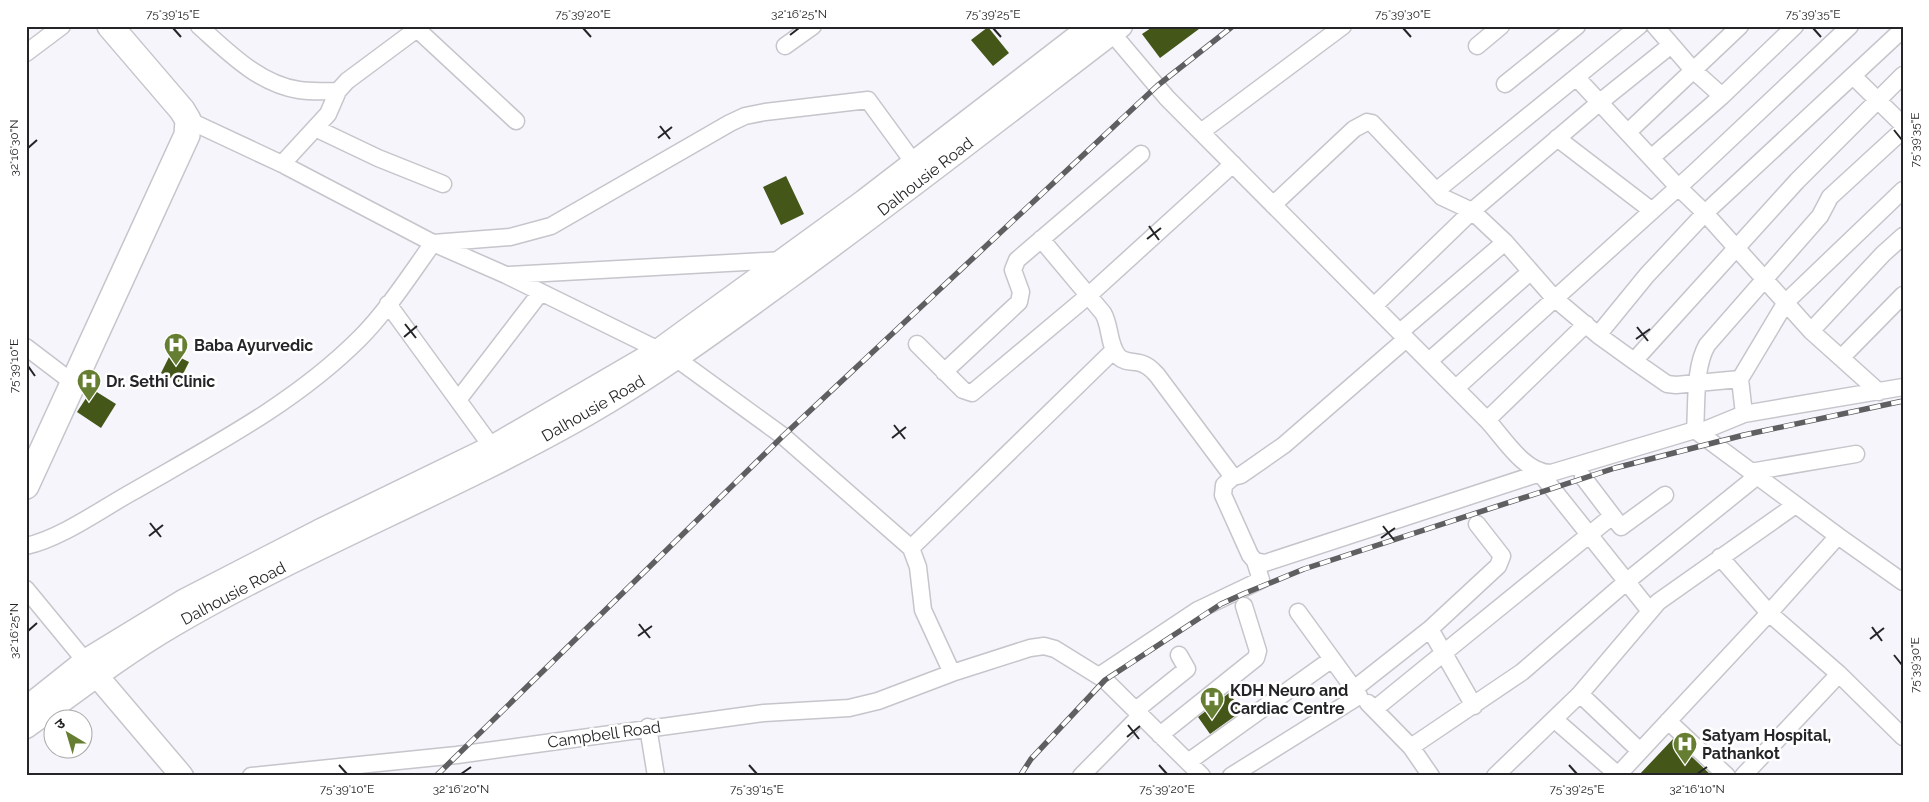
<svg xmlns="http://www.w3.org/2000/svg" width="1929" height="802" viewBox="0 0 1929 802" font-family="Raleway,'Noto Sans Devanagari',sans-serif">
<rect width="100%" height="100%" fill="#f5f5fb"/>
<path fill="#445719" d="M1154 26H1203L1160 58 1142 34Z
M988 27 1009 53 993 66 971 40Z
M786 176 804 214 781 225 763 187Z
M171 353 189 362 179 382 161 373Z
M92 389 116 404 101 428 77 412Z
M1229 693 1242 711 1210 734 1198 717Z
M1673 739 1712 776H1638Z"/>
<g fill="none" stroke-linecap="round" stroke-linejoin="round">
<defs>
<path id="street" d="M199 26C228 52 259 84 299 90 311 92 325 91 338 91
M417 26 418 30 516 121
M1106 26 1167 98 1487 420C1504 438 1524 473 1551 473L1695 430 1838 536 1769 613 1617 776
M1655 26 1693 70 1722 96
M785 46 813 26
M1477 46 1501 26
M26 53 62 26
M1853 76 1903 125
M1576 77 1678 187 1705 213 1811 331 1879 392
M1505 84 1577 26
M188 120 282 164 433 243 506 275 677 359 783 436 911 548 918 567 923 610 952 673 1030 648 1044 646 1055 649 1105 680 1202 776
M315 128 378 158 443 184
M1201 132 1343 26
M1628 132 1740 26
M1557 138 1651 210
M1651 158 1722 96 1795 26
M282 164 328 114 338 91 347 81 421 26
M1436 191 1639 26
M1273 205 1354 129 1367 122 1372 123 1442 197 1472 211 1505 242 1554 298 1598 335 1634 361 1667 384 1676 385 1740 379
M1041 239 1103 313C1111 326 1108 346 1119 357 1126 364 1137 360 1145 365 1150 367 1154 372 1157 375L1233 477 1241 475 1284 445 1406 339
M509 275 784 260
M388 304 492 447
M1374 306 1472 211 1600 102 1671 45
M1811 331 1883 254 1903 236
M1400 332 1505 242
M1598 335 1647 275 1705 213 1903 29
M917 344 963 390 972 393 1089 295 1233 164
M26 347 72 382
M1841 358 1903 295
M1429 361 1530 272
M1634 361 1797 181 1903 75
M944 372 1019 302 1021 292 1013 270 1017 260 1141 154
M1456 388 1694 173 1850 26
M458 400 541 292
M1744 414 1740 379 1786 302 1903 190
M1487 420 1586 324
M1695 430C1697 403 1694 368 1707 345L1820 216 1830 197 1903 130
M1700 432 1744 414 1903 387
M1750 472 1856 454
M1233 477 1224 485 1223 495 1250 555 1255 561 1265 563 1540 473 1650 611
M1583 477 1621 527 1665 495
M1838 536 1903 582
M26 546C62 538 101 509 134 491 212 446 295 403 359 339 387 311 410 275 433 243L510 237 551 226 730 123 745 116 765 112 868 100 914 163
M911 548 1114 350
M1720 557 1769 613 1839 674 1903 737
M26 589 91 668
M1430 629 1474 706
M1099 676 1198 610 1261 580 1255 561
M1354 689 1430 629 1498 566 1502 556 1477 524
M1580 694 1640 751
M1368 703 1411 747 1431 776
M1376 708 1611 517
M1136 710 1187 669 1179 655
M1554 719 1618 775
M1668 721 1727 776
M648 727 656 776
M1160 735 1256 658 1258 651 1244 606
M1411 747 1522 672 1626 582 1756 477
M1188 762 1332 659
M251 776 457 755 764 713 849 708 878 701 952 673
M1081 776 1141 715
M1231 776 1359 696 1298 612
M1495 776 1580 694 1658 602 1794 506
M1743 776 1839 674"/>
<path id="secondary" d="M97 676 182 776
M26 708 85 661 185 600 319 531 492 447 659 350 864 201 1091 26
M26 727C74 693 121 656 172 626 305 548 451 492 586 415 656 375 721 327 787 279 900 197 1010 111 1121 26"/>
<path id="primary" d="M26 486 187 135 188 120 182 110 110 26"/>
</defs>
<use href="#street" stroke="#c5c5cb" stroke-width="19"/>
<use href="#secondary" stroke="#c5c5cb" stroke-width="25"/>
<use href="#primary" stroke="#c5c5cb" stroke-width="28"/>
<use href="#street" stroke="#fff" stroke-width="16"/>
<use href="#secondary" stroke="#fff" stroke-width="22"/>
<use href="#primary" stroke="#fff" stroke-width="25"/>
<defs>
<path id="rail" d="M436 776 783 436 1157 86 1233 26
M1020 776 1031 759 1105 680 1221 604 1243 594 1304 569 1615 468 1744 435 1903 401"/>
</defs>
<use href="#rail" stroke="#5f5f62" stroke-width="5.5"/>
<use href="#rail" stroke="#fff" stroke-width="4" stroke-dasharray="11" stroke-linecap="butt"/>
</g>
<path fill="none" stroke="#252527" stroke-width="2" d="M173 28 181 37M583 28 591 37M993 28 1001 37M1403 28 1411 37M1813 28 1821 37M790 35 799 28M660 126 670 139M1894 130 1902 140M658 138 672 127M28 148 37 140M1149 226 1159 240M1147 239 1161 228M405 324 416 338M1637 327 1648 341M404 337 417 326M1636 339 1650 329M28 366 35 376M894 425 905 439M892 438 906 427M150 523 161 537M1383 526 1394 540M149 536 163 525M1381 538 1395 528M639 624 650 638M1872 627 1882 641M28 631 37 623M638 636 652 626M1870 639 1884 628M1894 655 1902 665M1128 725 1139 739M1127 737 1140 726M339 765 347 774M749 765 757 774M1159 765 1167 774M1569 765 1577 774M461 774 471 767M1697 774 1707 767"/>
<defs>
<symbol id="hospital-pin" viewBox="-11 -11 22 30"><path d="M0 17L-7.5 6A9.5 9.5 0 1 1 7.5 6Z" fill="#667e31" stroke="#fff"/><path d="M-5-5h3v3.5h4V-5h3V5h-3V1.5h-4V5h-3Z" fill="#fff"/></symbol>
</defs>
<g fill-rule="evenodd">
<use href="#hospital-pin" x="162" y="331" width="28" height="38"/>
<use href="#hospital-pin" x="75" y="367" width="28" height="38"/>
<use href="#hospital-pin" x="1198" y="685" width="28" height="38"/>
<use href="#hospital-pin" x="1671" y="730" width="28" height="38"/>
</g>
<g text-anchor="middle" stroke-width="5" stroke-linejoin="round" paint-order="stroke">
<g font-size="16" fill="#252527" stroke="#fff">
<text transform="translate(925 176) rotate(-38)" y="6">Dalhousie Road</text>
<text transform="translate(593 408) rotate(-30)" y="6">Dalhousie Road</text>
<text transform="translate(233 593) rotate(-28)" y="6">Dalhousie Road</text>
<text transform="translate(604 734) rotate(-8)" y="6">Campbell Road</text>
</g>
<g font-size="16" font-weight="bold" fill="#252527" stroke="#fff" text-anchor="start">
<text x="194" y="351">Baba Ayurvedic</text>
<text x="106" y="387">Dr. Sethi Clinic</text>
<text x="1230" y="696">KDH Neuro and<tspan x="1230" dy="18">Cardiac Centre</tspan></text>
<text x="1702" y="741">Satyam Hospital,<tspan x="1702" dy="18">Pathankot</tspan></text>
</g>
</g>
<rect width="1929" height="802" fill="none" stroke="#ffffff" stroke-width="55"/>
<g transform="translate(68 734) rotate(322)"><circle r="24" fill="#ffffff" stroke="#a8a8a9"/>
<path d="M0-4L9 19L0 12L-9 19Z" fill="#667e31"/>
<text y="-8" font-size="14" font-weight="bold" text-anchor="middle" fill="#252527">उ</text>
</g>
<rect x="28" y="28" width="1874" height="746" fill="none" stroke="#252527" stroke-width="2"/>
<g font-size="12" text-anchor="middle" fill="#252527">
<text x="173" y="18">75°39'15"E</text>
<text x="583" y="18">75°39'20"E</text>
<text x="799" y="18">32°16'25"N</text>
<text x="993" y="18">75°39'25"E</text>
<text x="1403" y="18">75°39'30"E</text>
<text x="1813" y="18">75°39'35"E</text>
<text transform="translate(1915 140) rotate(-90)" y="4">75°39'35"E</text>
<text transform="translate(14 148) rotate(-90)" y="4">32°16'30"N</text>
<text transform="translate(14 366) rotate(-90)" y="4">75°39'10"E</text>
<text transform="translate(14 631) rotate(-90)" y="4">32°16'25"N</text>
<text transform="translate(1915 665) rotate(-90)" y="4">75°39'30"E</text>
<text x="347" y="793">75°39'10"E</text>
<text x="461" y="793">32°16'20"N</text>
<text x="757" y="793">75°39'15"E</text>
<text x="1167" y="793">75°39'20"E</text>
<text x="1577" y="793">75°39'25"E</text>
<text x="1697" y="793">32°16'10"N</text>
</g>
</svg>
